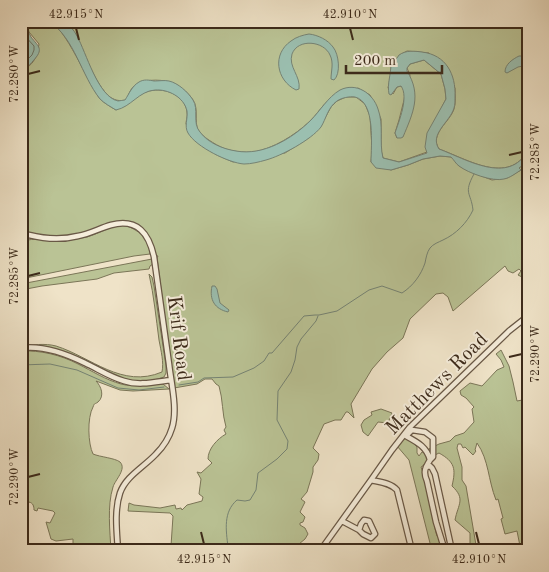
<svg xmlns="http://www.w3.org/2000/svg" width="549" height="572" viewBox="0 0 549 572" font-family="'Old Standard TT',serif">
<rect width="100%" height="100%" fill="#efe3c8"/>
<filter id="stains"><feTurbulence type="fractalNoise" baseFrequency=".004" numOctaves="4"/><feColorMatrix values="0 0 0 0 .2 0 0 0 0 .09 0 0 0 0 .02 0 0 0 .5 -.17"/></filter>
<radialGradient id="worn" r=".72"><stop offset=".6" stop-color="#630" stop-opacity="0"/><stop offset="1" stop-color="#630" stop-opacity=".3"/></radialGradient>
<path fill="#bac395" stroke="#7b7658" d="M26 21C32 21 44 20 49 21 65 26 88 83 100 99 104 103 111 107 116 110 124 105 138 95 146 92 162 86 185 94 187 112 188 116 186 120 186 124L202 146 217 155 233 162 285 153 307 139 320 127 331 107 337 101 346 97H356L365 104 370 116 372 149 371 162 391 170 408 165 423 159 440 156 452 157 459 166 479 175 492 180 507 178 521 170 519 168 528 161V277L524 278 518 275 521 271 519 269 513 273 508 271 505 266 453 311 448 297 443 293 436 294 410 319 403 338 387 352 372 369 351 404 354 418 348 412H346L341 420H335L324 424 313 448 319 454 318 460 313 467V472L307 492 301 499 305 502 300 512 305 517 303 522 300 523V525L305 528 308 534 305 539 299 544 302 551H165L166 546H171L173 516 170 513 128 511 129 503 134 505 160 508 175 505 176 509 181 508 182 510 187 505 202 501 203 497 199 494 201 479 197 472 201 473 212 463 208 459C208 449 217 439 226 434L224 430 226 427C222 414 223 399 219 386L216 384 212 379H205L197 384 174 388 157 258 158 256H155C152 238 145 225 124 222 118 222 111 225 105 227 92 231 78 235 64 236 49 237 35 234 21 231V71C34 65 37 57 39 44L29 32Z
M65 21H528V150C509 186 467 159 439 149 429 134 450 122 454 109 456 103 455 95 455 88L429 53 407 51 400 55 391 64V73L388 88 393 94 397 87 401 86 403 87 405 96 399 120 395 133 397 138 410 75 407 68 410 64 424 60 441 74 445 89 446 99 438 115 427 152 399 162 383 158 381 150V119L370 95 358 88C350 91 336 94 330 99 322 105 317 115 309 122 295 135 273 149 253 152 243 153 231 151 223 148 216 145 201 136 198 130 194 121 199 109 193 100 189 93 178 84 170 82 159 79 141 79 133 87 130 90 128 96 126 100 120 101 116 101 110 97 97 88 80 45 72 29Z
M124 225C137 229 151 239 150 254L134 256 21 279V242C35 236 49 242 64 241 71 240 80 238 87 237 100 233 110 226 124 225Z
M152 259 153 264 150 266 149 269 114 273 97 279 42 286 21 290V284Z
M149 274 152 277 154 286 166 366V373L164 377C127 391 98 366 64 353 52 349 34 349 21 347V346C32 345 45 343 56 346 91 357 122 389 162 372 164 362 161 351 159 340 156 318 154 296 149 274Z
M501 350 509 366 513 382 517 401 528 399V551H521L517 531 505 534 501 519 503 518 498 499 496 500C488 480 489 460 477 443L475 450 476 451 473 455 465 447 463 448 461 444H458L457 448 462 467V480L466 486 477 551H467L470 545V533L455 520C458 504 466 499 452 486 456 469 455 462 439 453L431 457 427 450 439 444 450 441 455 436 464 433 474 422 472 409 474 407 466 398 461 395 460 391 470 383 482 386 497 370 504 367 501 360 496 354Z
M21 351C40 350 61 355 78 364 92 371 106 380 121 384 135 388 149 384 163 384L169 389 133 391 120 390 96 381C101 386 105 396 98 402 94 405 95 402 93 407 87 418 88 444 93 454 100 457 115 458 120 462 127 469 115 480 113 487 107 506 110 531 111 551H73V539L56 541 51 539 46 522 50 523 55 513 53 511 38 508 37 511 34 510C34 506 33 503 29 502L28 505 21 503Z
M381 409 392 413 388 423 378 422 368 436 363 432 361 425 364 420 372 415 371 412Z
M404 437 411 441 417 447V453L419 456 422 452H425L428 459 426 464 421 467 424 475V480L426 481C429 492 432 504 433 515 435 523 434 527 437 536H439L444 551H432L409 460 397 446Z"/>
<path fill="#9bbfb0" stroke="#758374" d="M21 21H26C27 26 28 32 31 37 39 47 44 49 33 61 29 65 27 69 21 71V55L22 54Z
M49 21H65C70 26 74 30 77 36 86 52 98 97 118 101 118 101 125 100 125 100 129 94 132 86 139 82 144 79 149 80 154 81 159 81 164 80 169 81 178 83 188 92 193 100 199 109 192 123 200 132 208 143 223 149 236 151 263 156 292 139 311 120 320 111 328 97 340 90 356 82 373 93 378 109 384 125 379 142 383 158L399 162 427 153 425 147 427 133 446 99 445 89 441 74 424 60 410 64 407 68V71C422 95 413 113 403 137L401 138H397L395 133C399 121 409 97 401 86L397 87 391 95 389 94C387 84 391 74 391 64 395 61 397 58 399 55 406 50 414 51 422 52 446 55 456 74 455 97 455 101 455 105 454 108 450 122 429 134 439 149 466 159 509 186 528 150V161L519 168 521 170C516 173 510 178 504 179 493 182 468 173 459 166 456 164 454 160 451 157L440 156 423 159 408 165 391 170 376 168 371 162C371 146 376 102 355 97 350 96 341 98 337 101 328 107 326 119 321 127 311 140 281 156 266 160 259 162 251 164 244 164 229 163 196 147 188 133 184 126 188 119 187 111 184 97 168 89 155 90 139 91 131 107 116 110 111 107 104 103 100 99 81 75 75 39 49 21Z
M309 34C318 35 328 40 333 47 339 54 341 74 334 80L331 79C331 71 334 63 330 55 324 41 298 38 292 54 288 67 301 76 299 89L296 90C276 80 272 54 291 41 296 37 303 35 309 34Z
M519 56H528V65L518 67 507 73 505 72C505 64 513 59 519 56Z
M212 286H215L217 289 220 303 229 310 228 312C215 309 209 300 212 286Z"/>
<g fill="none" stroke-linecap="round" stroke-linejoin="round">
<path stroke="#6c7465" stroke-width="1" d="M21 23 24 35 34 46V50L32 55 21 66"/>
<path stroke="#758374" stroke-width="1" d="M21 365 50 364 77 370 118 388 139 390 164 387
M179 385 198 382 204 378 233 377 254 368 264 361 269 353H272L304 316 315 315H319L337 311 369 290 382 286 402 293C413 286 421 275 425 263 426 258 427 252 430 248 433 244 439 242 443 240 456 234 467 223 473 210 471 192 463 194 474 174
M226 551 228 547C226 530 223 512 237 500L245 501 250 500 256 490 258 473 277 459 287 449 288 441 277 420 278 391 291 372 295 360 297 347 301 339 316 321 318 316"/>
<defs>
<path id="minor" d="M29 235C45 239 62 240 78 236 90 234 100 228 111 225 138 218 149 234 154 257 159 293 164 328 169 364 171 383 178 409 172 428 169 438 163 447 156 454 144 467 126 476 120 493 114 511 117 533 118 551
M21 348C43 345 65 353 85 363 98 369 110 377 124 381 139 386 155 382 171 380
M412 430 425 432 433 438V457L430 460C427 447 417 442 406 436Z
M430 460C425 468 423 472 427 481L436 522 445 551
M426 467 430 466 432 468 435 474 452 551
M371 480C380 482 391 483 397 490L412 551
M364 520 369 521 375 534 371 538 363 534 359 530 361 524Z
M342 521 359 530
M320 551 371 480 392 450 410 427 509 331 528 316"/>
</defs>
<use href="#minor" stroke="#695846" stroke-width="7"/>
<use href="#minor" stroke="#f5eddb" stroke-width="4.5"/>
</g>
<path fill="none" stroke="#3c2a1a" stroke-width="2" d="M76 28 79 40M350 28 353 40M28 74 40 71M509 155 522 152M28 276 40 273M509 357 522 354M28 477 40 474M201 532 204 544M476 532 479 544"/>
<g text-anchor="middle" stroke-width="4" stroke-linejoin="round" paint-order="stroke">
<g font-size="20" fill="#3c2a1a" stroke="#f5eddb">
<text transform="translate(180 338) rotate(83)" y="7">Krif Road</text>
<text transform="translate(436 383) rotate(-45)" y="7">Matthews Road</text>
</g>
</g>
<rect width="549" height="572" fill="none" stroke="#efe3c8" stroke-width="55"/>
<path d="M346 65v8h96v-8" fill="none" stroke="#3c2a1a" stroke-width="2.5"/>
<text x="354" y="65" font-size="15" fill="#3c2a1a" stroke="#f5eddb" stroke-width="4" paint-order="stroke">200 m</text>
<rect x="28" y="28" width="494" height="516" fill="none" stroke="#3c2a1a" stroke-width="2"/>
<g font-size="12" text-anchor="middle" fill="#3c2a1a">
<text x="76" y="18">42.915°N</text>
<text x="350" y="18">42.910°N</text>
<text transform="translate(14 74) rotate(-90)" y="4">72.280°W</text>
<text transform="translate(535 152) rotate(-90)" y="4">72.285°W</text>
<text transform="translate(14 276) rotate(-90)" y="4">72.285°W</text>
<text transform="translate(535 354) rotate(-90)" y="4">72.290°W</text>
<text transform="translate(14 477) rotate(-90)" y="4">72.290°W</text>
<text x="204" y="563">42.915°N</text>
<text x="479" y="563">42.910°N</text>
</g>
<rect width="100%" height="100%" filter="url(#stains)"/>
<rect width="100%" height="100%" fill="url(#worn)"/>
</svg>
